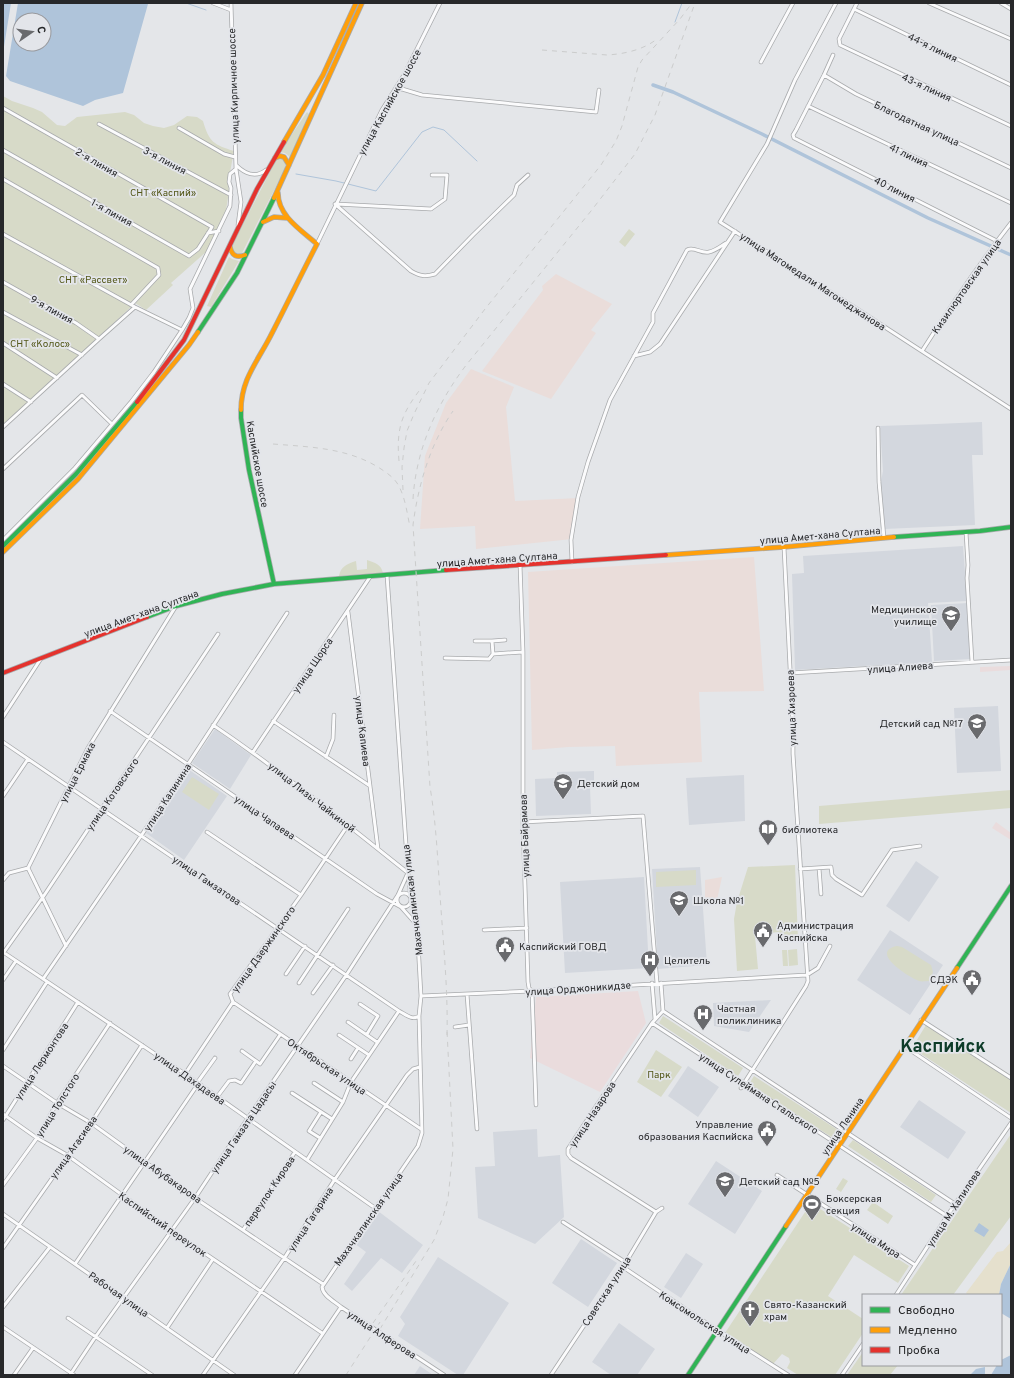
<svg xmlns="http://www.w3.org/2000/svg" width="1014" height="1378" viewBox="0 0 1014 1378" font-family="Overpass,sans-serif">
<rect width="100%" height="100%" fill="#e4e6e9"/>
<path fill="#eadcdd" d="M1011 666V670L980 672V667Z
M996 822 1011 833V840L992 828Z
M638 991 646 1023 600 1092 530 1058 536 997Z"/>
<path fill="#eaddda" d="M556 274 612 304 591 330 596 333 551 399 482 371 543 290 542 286Z
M471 369 514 387 506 407 515 501 579 498 572 539 476 549 475 526 420 529 425 456 446 403Z
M754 557 764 691 699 692 702 762 616 766 615 746 568 747 532 750 528 572Z
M722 877 717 900H705V880Z"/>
<path fill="#d3d7de" d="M982 422 983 455H972L975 525 884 529 881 481 883 471 880 426 936 424Z
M963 546 967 601 928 603 932 662 795 670 792 574 804 573 803 556Z
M968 603 971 659 934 661 931 605Z
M998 706 1001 771 957 773 954 708Z
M215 729 251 755 230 789 192 763Z
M188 769 227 796 184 860 146 833Z
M594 771V786L590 787 591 814 536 816 535 779 557 778V772Z
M744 775 745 821 689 825 686 778Z
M916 861 939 877 909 922 886 906Z
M700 867 707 965 658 969 652 869Z
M644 877 649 968 565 973 560 882Z
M890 930 943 965 910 1015 857 980Z
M771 1000 749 1032 714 1026 713 1003Z
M688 1066 719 1087 698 1117 668 1096Z
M919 1100 966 1132 948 1159 900 1127Z
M537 1129 538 1157 560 1155 564 1217 535 1244 478 1218 475 1167 495 1166 493 1132Z
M716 1161 762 1191 735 1234 688 1204Z
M378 1211 423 1245 402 1273 381 1258 352 1291 344 1284 366 1252 354 1243Z
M581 1239 617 1263 588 1307 552 1283Z
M686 1253 703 1264 681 1298 664 1287Z
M438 1257 509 1303 463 1375H458L398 1336 405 1324 400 1317Z
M619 1323 655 1349 637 1375H611L592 1362Z
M420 1366 433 1375H414Z"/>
<path fill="#d7dac8" d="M3 96 12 101 33 108 42 112 57 125 65 126 77 117 125 112 134 115 144 123 153 126 164 128 174 125 187 116 197 117 203 121C209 142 214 145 234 151L228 183 229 192 226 210 206 252 171 283 173 285 146 310 135 303 53 381 3 426Z
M307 112 309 114 290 157 285 153 280 152Z
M278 158 284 159 286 162 285 169 242 253 236 255 231 248 276 160Z
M629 229 635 234 625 247 619 242Z
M229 257 232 259 239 261 211 307 207 306Z
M367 560C375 563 381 564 383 573L339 576C341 566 347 564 356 561L357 570 367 569Z
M192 777 219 794 209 810 182 792Z
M1011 790V808L819 824V806Z
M795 865 798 940 780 941 779 932 759 934V936H755L758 969 737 971 734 919 737 902 748 867Z
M696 870V885L656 887V872Z
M897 946 902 947 931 965 933 972 929 981C926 981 922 982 919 981 910 978 868 952 897 946Z
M797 949 798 965 789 966 788 950Z
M782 950H787L788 966H783Z
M663 1016 743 1068 738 1076 659 1023Z
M926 1025 1011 1080V1113L912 1048Z
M656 1050 682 1067 661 1097 637 1082Z
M754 1076 838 1130 833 1138 749 1084Z
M1011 1134V1216L953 1295H901Z
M853 1140 936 1195 931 1202 848 1146Z
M843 1178 848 1181 841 1192 836 1189Z
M873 1202 893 1216 888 1224 867 1210Z
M811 1203 909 1266 898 1283 854 1255 828 1296 863 1319V1333L835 1375H798L787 1368 790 1362 789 1358 782 1354 773 1364 725 1333Z
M863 1352V1365H898L890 1375H847Z"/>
<path fill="#e5e0cd" d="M1011 1242V1263L1001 1284 999 1295H968L966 1293 997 1252 1003 1251Z"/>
<path fill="#afc4da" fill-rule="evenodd" d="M3 3H11L3 53Z
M18 3H146L148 4 123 93 95 100 83 106 10 81 6 76ZM20 20H44V44H20Z
M979 1223 989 1230 984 1237 974 1231Z
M1011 1263V1319L1001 1313V1295H999L1001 1284Z
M1011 1355V1375H991L997 1365H1001V1360Z
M985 1367V1375H970L976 1369Z"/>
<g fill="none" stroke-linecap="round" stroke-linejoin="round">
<path stroke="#afc4da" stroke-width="1" d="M186 3 206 10
M675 22 682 3
M296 174 336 181 376 191 422 132 433 127 444 130 477 161"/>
<path stroke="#afc4da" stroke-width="3.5" d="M653 85 673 92 762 134 928 218 1011 255"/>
<defs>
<path id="street" d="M213 3 231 10
M231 3 236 169 241 202 238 225
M836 3 795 80 767 144 720 222 857 309 1011 409
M857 3 839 39 840 45 1011 126
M929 3 1011 39
M1001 3 1011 9
M854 9 1011 85
M833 55 824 75 796 130 793 135 794 138 997 241
M761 62 793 3
M824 75 856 94 1011 168
M395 91 402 89 422 95 596 112 599 90
M808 106 1011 203
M3 108 212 227 198 249 189 256 3 150
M99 124 231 195
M179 128 224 154 235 157
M236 165C245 174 256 178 266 170
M3 179 158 268 159 275 131 305
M335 204 411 271C420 276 425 277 435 274L473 235 514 195 517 185 528 175
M336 204 431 209 445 199 447 175H432
M208 233 219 231
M3 234 135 307 182 330
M317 244 382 110 404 75 440 3
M3 282 76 323 99 339
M3 312 82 355
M3 343 57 378
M922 351C950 307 979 264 1011 223
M634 356 650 352 660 344 735 231
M3 384 31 402
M3 427 99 339 135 307
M878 428 879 482 884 538
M3 469 82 395 112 424
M966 532 968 565 967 578 972 662
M3 540 75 468 131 402 154 372 182 330 189 318 193 308 190 289 230 206 231 188 229 182 230 174 236 169
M572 562 571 540 578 497 588 462 610 400 653 322V313L687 250C694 246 701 254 709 252 715 251 721 246 726 243
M520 564 523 652V822L528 982 529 988 532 991 536 1105
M387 575 408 873 411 899 417 925 421 996 419 1016 422 1133 418 1146 322 1287C323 1296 334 1301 341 1307L444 1375
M348 612 378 849
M505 640 492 641 493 654 523 652
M475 641H492
M445 658 489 659 493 654
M790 673 1011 660
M110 711 377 894 401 907 417 925
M3 717 40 660
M273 721 370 786
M213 725C281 771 344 822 408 873
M3 742 399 1011C405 1014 412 1021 419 1016
M253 752 370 577
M326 757 333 739 334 715
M3 796 28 759
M523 822 643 816 657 983
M207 832 301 895
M819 868 821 894
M800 869 831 867 832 875 836 879 862 895 892 850 920 846
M3 880 9 873 28 868
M397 900a7 7 0 1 1 14 0a7 7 0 1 1-14 0Z
M484 930 527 928
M66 946 28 868 88 748 176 606
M3 952 185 1074 375 1208
M4 952 43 897 218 634
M286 974 305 946
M43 979 141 836 287 613
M3 980 16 961
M299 983 348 909
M652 983 655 1019
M313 993 333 965
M467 994 477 1129
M421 996 532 991 807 975 818 968 830 946
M233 1002 421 1129
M360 1004 378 1016 367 1034
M663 1011 955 1204
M921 1020 1011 1078
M348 1022 377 1042
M652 1023 947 1216
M455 1027 469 1025
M339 1035 369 1055
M904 1046 1011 1118
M3 1050 47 982
M242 1051 256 1061
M351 1059 358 1048
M3 1066 57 1103 91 1123 195 1198 323 1284
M185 1074 233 1002 230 994 301 895 348 825
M197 1083 215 1058
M314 1083 343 1102
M741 1088 806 986 808 981 793 754V728L784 547
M292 1093 332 1119
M217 1097 229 1081 235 1080 241 1083 256 1061 260 1064 280 1035
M3 1114 37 1138 67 1155 172 1231 322 1333
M3 1120 78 1002
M320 1138 309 1131 321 1112
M307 1160 343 1102 351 1082 399 1011
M777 1175 915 1265
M3 1185 37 1138 57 1103 110 1023
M656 1212 571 1158 568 1154V1149L595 1108 652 1023 663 1011 661 983
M3 1214 234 1375
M563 1222 625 1262
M243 1230 295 1152
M3 1248 91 1123 142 1045
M75 1264 198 1084
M623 1267 708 1324 788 1375
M896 1295 955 1204 1011 1123
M3 1307 50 1247
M68 1318 152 1375
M3 1327 74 1375
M167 1328 213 1259
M14 1375 33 1348
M70 1375 96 1336 195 1198 248 1118 347 974 398 895 407 875
M203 1375 285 1257 335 1179 407 1075 413 1069 420 1067
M295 1375 341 1307
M551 1375 623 1267 656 1212 662 1208
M842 1375 863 1344"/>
<path id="fast" d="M198 332 237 273 274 198
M241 410V418L249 470 274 584
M894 537 980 531 1011 527
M3 546 76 474 137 402
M147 617 176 606 222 594 274 584 446 570
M957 968 1011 886
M688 1375 786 1226"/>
<path id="slow" d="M284 142 323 75 356 3
M275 158 280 156 284 157 289 165
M274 198 362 3
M263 222 274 217 287 218
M230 247C232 256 237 258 245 255
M241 410C241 380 257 362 270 337 286 306 301 275 317 244 301 230 278 216 278 193
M3 552 78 479 189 345 198 332
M666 555 784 547 894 537
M786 1226 957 968"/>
<path id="jam" d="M137 402 184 340 257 189 284 142
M446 570 666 555
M3 673 147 617"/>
</defs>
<use href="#street" stroke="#a8aaac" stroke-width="4.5"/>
<use href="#fast" stroke="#a8aaac" stroke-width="5.5"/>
<use href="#slow" stroke="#a8aaac" stroke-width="5.5"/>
<use href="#jam" stroke="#a8aaac" stroke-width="5.5"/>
<use href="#street" stroke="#fbfbfc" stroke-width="3"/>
<use href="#fast" stroke="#30b455" stroke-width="4"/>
<use href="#slow" stroke="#ff9f0a" stroke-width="4"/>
<use href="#jam" stroke="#e5322d" stroke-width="4"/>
<path stroke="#cbcccc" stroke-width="1" stroke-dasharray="5 5" stroke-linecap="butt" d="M542 50 607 55C624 54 643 50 657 39
M273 444C311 447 349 448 381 469 387 473 393 477 397 483 405 495 407 513 410 527
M399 461C396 427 402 413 422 387
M403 490 402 467 404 448 407 431 414 414 429 383 485 309 601 165 616 141 622 126 638 67 642 60 680 19 692 3
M413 499C416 449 437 403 467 364L591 211 635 154 655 115 695 3
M447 1035C448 993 444 951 441 909 438 869 437 828 430 787L413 525C418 486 430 444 453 411
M373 1323 416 1261
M380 1329 434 1240 443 1217 448 1199 453 1149 447 1031
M346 1375 380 1322"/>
</g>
<defs>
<symbol id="university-pin" viewBox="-11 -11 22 30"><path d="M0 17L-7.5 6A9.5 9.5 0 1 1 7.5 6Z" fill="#696a6d" stroke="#e3e5ea"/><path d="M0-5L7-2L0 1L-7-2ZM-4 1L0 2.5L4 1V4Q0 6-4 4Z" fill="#fff"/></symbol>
<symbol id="school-pin" viewBox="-11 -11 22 30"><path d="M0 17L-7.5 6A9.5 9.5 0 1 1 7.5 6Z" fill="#696a6d" stroke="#e3e5ea"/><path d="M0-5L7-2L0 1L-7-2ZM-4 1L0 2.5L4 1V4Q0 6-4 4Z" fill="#fff"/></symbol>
<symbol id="library-pin" viewBox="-11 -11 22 30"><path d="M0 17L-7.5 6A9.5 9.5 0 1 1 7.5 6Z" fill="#696a6d" stroke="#e3e5ea"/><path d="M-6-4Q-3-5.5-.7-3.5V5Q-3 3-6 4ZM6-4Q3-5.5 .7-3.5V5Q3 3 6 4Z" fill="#fff"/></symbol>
<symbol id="civic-pin" viewBox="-11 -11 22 30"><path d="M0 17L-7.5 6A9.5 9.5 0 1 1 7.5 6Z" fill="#696a6d" stroke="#e3e5ea"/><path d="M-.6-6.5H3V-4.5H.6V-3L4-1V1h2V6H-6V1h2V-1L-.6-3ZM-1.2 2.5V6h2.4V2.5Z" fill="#fff"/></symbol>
<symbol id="hospital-pin" viewBox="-11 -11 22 30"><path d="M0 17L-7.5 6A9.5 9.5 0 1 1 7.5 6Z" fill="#696a6d" stroke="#e3e5ea"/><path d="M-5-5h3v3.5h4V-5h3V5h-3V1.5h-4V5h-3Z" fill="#fff"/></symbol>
<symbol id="stadium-pin" viewBox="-11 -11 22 30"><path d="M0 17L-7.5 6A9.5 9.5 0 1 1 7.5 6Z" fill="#696a6d" stroke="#e3e5ea"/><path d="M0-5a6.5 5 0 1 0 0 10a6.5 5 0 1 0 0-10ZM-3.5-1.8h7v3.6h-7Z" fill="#fff"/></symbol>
<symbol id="church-pin" viewBox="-11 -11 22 30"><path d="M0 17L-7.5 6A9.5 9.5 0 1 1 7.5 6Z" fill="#696a6d" stroke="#e3e5ea"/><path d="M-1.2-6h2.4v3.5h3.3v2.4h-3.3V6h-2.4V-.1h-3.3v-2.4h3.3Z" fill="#fff"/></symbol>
</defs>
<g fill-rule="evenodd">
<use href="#university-pin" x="940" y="604" width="22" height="30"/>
<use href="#school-pin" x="966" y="712" width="22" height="30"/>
<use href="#school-pin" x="552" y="772" width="22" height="30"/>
<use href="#library-pin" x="757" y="818" width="22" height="30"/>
<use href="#school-pin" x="668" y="889" width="22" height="30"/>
<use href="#civic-pin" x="752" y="920" width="22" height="30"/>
<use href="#civic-pin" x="494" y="935" width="22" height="30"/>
<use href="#hospital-pin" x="639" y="949" width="22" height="30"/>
<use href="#civic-pin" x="961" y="968" width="22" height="30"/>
<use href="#hospital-pin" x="692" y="1003" width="22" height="30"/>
<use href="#civic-pin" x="756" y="1119" width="22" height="30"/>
<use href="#school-pin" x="714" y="1170" width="22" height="30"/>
<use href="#stadium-pin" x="801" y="1193" width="22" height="30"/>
<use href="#church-pin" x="739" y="1299" width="22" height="30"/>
</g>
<g text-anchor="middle" stroke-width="3.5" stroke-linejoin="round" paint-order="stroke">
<g font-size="10" fill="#27282a" stroke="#e3e5ea">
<text transform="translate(933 47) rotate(26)" y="4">44-я линия</text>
<text transform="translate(233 86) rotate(-92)" y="4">улица Кирпичное шоссе</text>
<text transform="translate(927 87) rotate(25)" y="4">43-я линия</text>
<text transform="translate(389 102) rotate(-61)" y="4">улица Каспийское шоссе</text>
<text transform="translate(917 123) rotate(25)" y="4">Благодатная улица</text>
<text transform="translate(909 155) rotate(26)" y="4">41 линия</text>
<text transform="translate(165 160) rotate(28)" y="4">3-я линия</text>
<text transform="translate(97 162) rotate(30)" y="4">2-я линия</text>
<text transform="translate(895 189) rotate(27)" y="4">40 линия</text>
<text transform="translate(112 212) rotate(29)" y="4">1-я линия</text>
<text transform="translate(813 281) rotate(33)" y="4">улица Магомедали Магомеджановa</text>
<text transform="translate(966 286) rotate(-55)" y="4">Кизилюртовская улица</text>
<text transform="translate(52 309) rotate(29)" y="4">9-я линия</text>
<text transform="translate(258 464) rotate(80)" y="4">Каспийское шоссе</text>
<text transform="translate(820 535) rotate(-5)" y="4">улица Амет-хана Султана</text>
<text transform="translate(497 559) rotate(-4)" y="4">улица Амет-хана Султана</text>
<text transform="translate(141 613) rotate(-20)" y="4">улица Амет-хана Султана</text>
<text transform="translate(312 665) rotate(-56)" y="4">улица Щорса</text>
<text transform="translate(900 667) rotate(-4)" y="4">улица Алиева</text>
<text transform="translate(791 708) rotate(-92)" y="4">улица Хизроева</text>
<text transform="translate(363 731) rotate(83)" y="4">улица Капиева</text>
<text transform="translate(77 772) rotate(-63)" y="4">улица Ермака</text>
<text transform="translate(112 794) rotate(-56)" y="4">улица Котовского</text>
<text transform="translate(167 797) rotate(-57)" y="4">улица Калинина</text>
<text transform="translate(312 797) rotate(38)" y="4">улица Лизы Чайкиной</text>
<text transform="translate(265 817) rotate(34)" y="4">улица Чапаева</text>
<text transform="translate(524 836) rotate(-92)" y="4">улица Байрамова</text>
<text transform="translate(207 880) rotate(34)" y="4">улица Гамзатова</text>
<text transform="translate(412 900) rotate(-97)" y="4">Махачкалинская улица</text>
<text transform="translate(263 949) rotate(-55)" y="4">улица Дзержинского</text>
<text transform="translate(578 988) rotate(-4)" y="4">улица Орджоникидзе</text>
<text transform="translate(41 1061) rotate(-57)" y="4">улица Лермонтова</text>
<text transform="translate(327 1066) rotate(34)" y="4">Октябрьская улица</text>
<text transform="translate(190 1078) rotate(35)" y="4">улица Дахадаева</text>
<text transform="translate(759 1093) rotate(33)" y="4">улица Сулеймана Стальского</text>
<text transform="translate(57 1105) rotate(-58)" y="4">улица Толстого</text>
<text transform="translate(592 1114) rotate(-57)" y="4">улица Назарова</text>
<text transform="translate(842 1126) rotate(-56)" y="4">улица Ленина</text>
<text transform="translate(243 1127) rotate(-56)" y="4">улица Гамзата Цадасы</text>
<text transform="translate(73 1147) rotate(-55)" y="4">улица Агасиева</text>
<text transform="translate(163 1174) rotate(35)" y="4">улица Абубакарова</text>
<text transform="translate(269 1191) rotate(-56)" y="4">переулок Кирова</text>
<text transform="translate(953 1208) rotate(-57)" y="4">улица М. Халилова</text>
<text transform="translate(310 1219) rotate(-57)" y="4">улица Гагарина</text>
<text transform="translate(368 1219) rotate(-55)" y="4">Махачкалинская улица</text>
<text transform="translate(163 1224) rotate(35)" y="4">Каспийский переулок</text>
<text transform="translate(876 1240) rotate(33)" y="4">улица Мира</text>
<text transform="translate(606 1291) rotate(-57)" y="4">Советская улица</text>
<text transform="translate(119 1294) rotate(35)" y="4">Рабочая улица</text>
<text transform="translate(705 1322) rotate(33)" y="4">Комсомольская улица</text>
<text transform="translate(382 1334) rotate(33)" y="4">улица Алферова</text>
</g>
<g font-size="10" fill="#545819" stroke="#e3e5ea">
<text x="163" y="196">СНТ «Каспий»</text>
<text x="93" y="283">СНТ «Рассвет»</text>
<text x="40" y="347">СНТ «Колос»</text>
<text x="659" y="1078">Парк</text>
</g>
<g font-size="10" fill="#27282a" stroke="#e3e5ea" text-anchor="start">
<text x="937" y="613" text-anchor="end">Медицинское<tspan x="937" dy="12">училище</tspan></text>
<text x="963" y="727" text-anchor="end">Детский сад №17</text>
<text x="577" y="787">Детский дом</text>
<text x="782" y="833">библиотека</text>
<text x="693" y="904">Школа №1</text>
<text x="777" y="929">Администрация<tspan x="777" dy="12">Каспийска</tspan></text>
<text x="519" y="950">Каспийский ГОВД</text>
<text x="664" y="964">Целитель</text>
<text x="958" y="983" text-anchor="end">СДЭК</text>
<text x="717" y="1012">Частная<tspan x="717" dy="12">поликлиника</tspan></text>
<text x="753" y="1128" text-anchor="end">Управление<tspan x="753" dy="12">образования Каспийска</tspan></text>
<text x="739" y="1185">Детский сад №5</text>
<text x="826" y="1202">Боксерская<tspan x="826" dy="12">секция</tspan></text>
<text x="764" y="1308">Свято-Казанский<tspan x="764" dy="12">храм</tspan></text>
</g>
<g font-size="18" font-weight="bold" fill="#0e3c29" stroke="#e3e5ea">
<text x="943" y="1052">Каспийск</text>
</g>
</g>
<rect width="1014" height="1378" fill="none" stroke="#27282a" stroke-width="8"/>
<rect x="862" y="1294" width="140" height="72" fill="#e3e5ea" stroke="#98999d"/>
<rect x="870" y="1307" width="20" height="6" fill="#30b455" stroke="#98999d"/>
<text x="898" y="1314" font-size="12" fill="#27282a">Свободно</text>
<rect x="870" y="1327" width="20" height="6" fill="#ff9f0a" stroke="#98999d"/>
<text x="898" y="1334" font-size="12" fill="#27282a">Медленно</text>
<rect x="870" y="1347" width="20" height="6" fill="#e5322d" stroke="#98999d"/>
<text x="898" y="1354" font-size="12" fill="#27282a">Пробка</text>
<g transform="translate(32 32) rotate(77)"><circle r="19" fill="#e3e5ea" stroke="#98999d"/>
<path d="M0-3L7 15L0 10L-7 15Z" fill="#696a6d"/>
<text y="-6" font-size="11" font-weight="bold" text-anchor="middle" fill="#27282a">С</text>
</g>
</svg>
